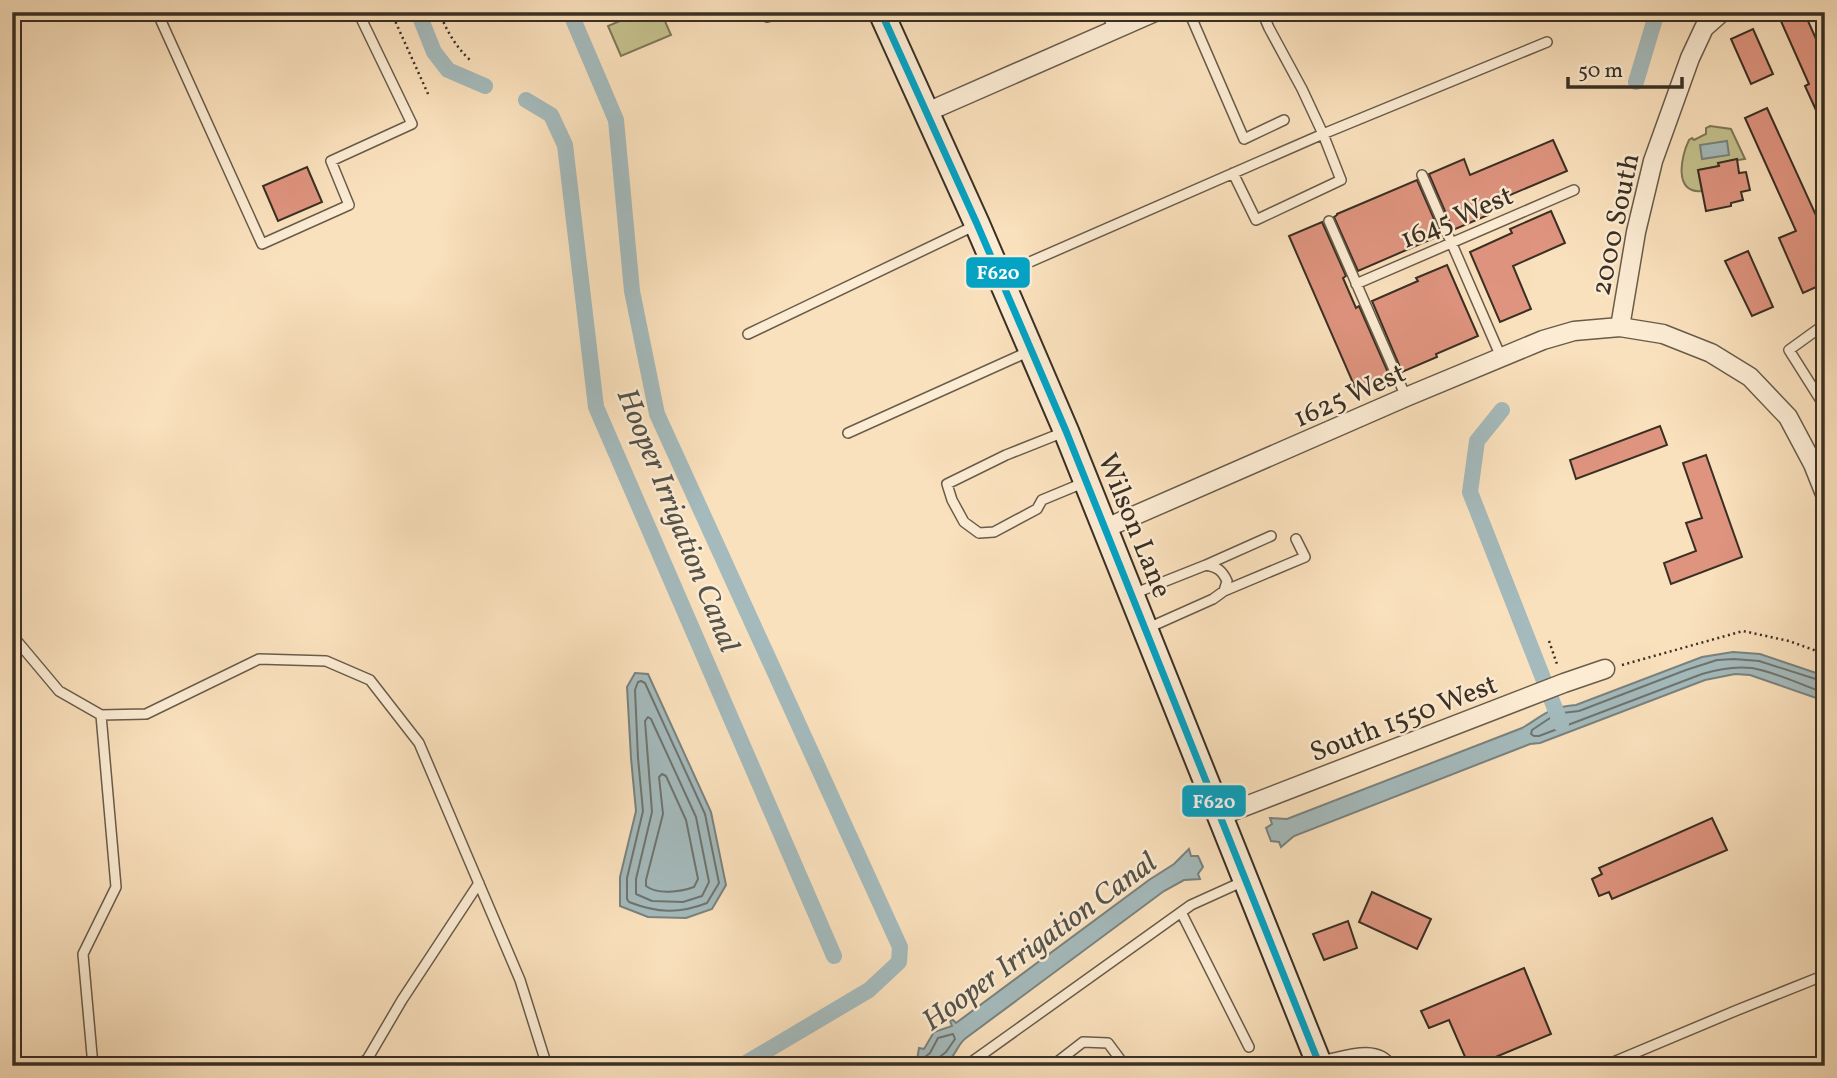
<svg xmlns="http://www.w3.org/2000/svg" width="1837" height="1078" viewBox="0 0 1837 1078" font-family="Vollkorn,serif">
<rect width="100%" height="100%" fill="#fae1bd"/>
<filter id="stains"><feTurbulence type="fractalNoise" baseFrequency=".00286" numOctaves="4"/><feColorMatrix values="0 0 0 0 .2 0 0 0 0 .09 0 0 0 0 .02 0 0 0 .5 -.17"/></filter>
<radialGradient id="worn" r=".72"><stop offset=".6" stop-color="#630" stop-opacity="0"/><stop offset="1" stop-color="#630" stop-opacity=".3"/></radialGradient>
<path fill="#c4c18d" stroke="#7e7858" stroke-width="2" d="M641 12H661L671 35 621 56 608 26Z
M1710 126 1731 129 1745 159 1718 163 1719 166 1698 170 1702 191C1673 194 1681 156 1689 140L1692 138 1694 140 1706 134V128Z"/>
<path fill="#a4babc" stroke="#79827f" stroke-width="2" d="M1727 141 1729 155 1702 159 1700 145Z
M1733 652 1760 654 1825 676V701L1750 675 1735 674 1705 680 1540 743 1530 744 1294 836 1281 847 1279 842 1271 841 1266 828 1272 824 1270 818 1287 819 1522 728C1544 715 1549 707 1576 705L1702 657Z
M635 673 648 674 711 812 726 885 712 909 686 918 648 917 620 906V877L636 811 631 758 627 687Z
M1189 849 1191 856H1198L1203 867 1198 874 1200 879 1184 880 1164 891 966 1038C959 1043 957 1051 952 1057 942 1067 929 1066 916 1066L919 1048 924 1049 934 1032 952 1026 950 1021 953 1020 956 1023 1149 880 1174 864Z"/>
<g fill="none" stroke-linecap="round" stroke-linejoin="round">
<path stroke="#6e7470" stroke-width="2" d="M641 681 645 683 705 814 719 883 707 903C679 914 657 913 629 902L627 899V878L643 811 638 758 635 690 638 682Z
M1825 682 1759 661 1734 659 1717 660 1686 670 1579 711 1562 713 1553 716 1532 730 1531 734 1534 736H1539L1702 674C1718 669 1735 666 1752 668 1776 672 1801 685 1825 693
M648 717 651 719 696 817 709 882 702 896 683 902 652 901 636 894V879L652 812 645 721Z
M662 774 666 776 686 820 698 879 694 887C680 892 658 895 646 886V880L663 814 659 777Z
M923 1066 925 1057 930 1053 938 1038 953 1034 955 1039 946 1052 937 1059 936 1066"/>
<path stroke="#a4babc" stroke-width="16" d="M418 12 434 52 448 70 485 86
M570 12 616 120 632 291 657 414 900 947 899 962 869 990 741 1066
M1636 82 1657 12
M526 100 551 115 565 145 596 407 834 956
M1502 410 1477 441 1470 492 1561 724"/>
</g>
<path fill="#df947f" stroke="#392f23" stroke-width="2" d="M1795 12H1804L1825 59V130L1805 86 1809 84 1780 19Z
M1753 29 1773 74 1751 84 1731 39Z
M1767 108 1819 222 1825 219V283L1803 293 1779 238 1796 231 1745 118Z
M1553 140 1567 171 1484 206 1488 215 1453 230 1429 174 1464 159 1470 175Z
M1737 159 1739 173 1746 172 1750 190 1741 192 1743 200 1731 203V206L1706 211 1698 170 1719 166 1718 163Z
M307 167 322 202 278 221 263 186Z
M1417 180 1441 235 1358 271 1334 217 1337 215V214Z
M1551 211 1565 243 1513 266 1531 309 1500 322 1470 252 1512 233 1510 229Z
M1322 222 1346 276 1343 278 1356 308 1359 306 1390 377 1357 392 1289 236Z
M1748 251 1773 307 1752 316 1725 261Z
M1447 265 1478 336 1436 354 1437 357 1402 372 1372 301 1418 281 1416 278Z
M1660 426 1667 445 1576 479 1570 460Z
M1706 455 1742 557 1671 584 1664 563 1696 551 1686 523 1702 518 1683 463Z
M1712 818 1727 850 1612 899 1609 892 1599 896 1592 879 1602 874 1599 868Z
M1372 892 1431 919 1417 949 1359 922Z
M1348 921 1357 948 1324 960 1313 934Z
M1524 968 1551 1034 1474 1066H1469L1449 1020 1429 1028 1421 1011Z"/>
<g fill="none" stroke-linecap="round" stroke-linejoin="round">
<defs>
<path id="lane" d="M157 12 262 244 349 205 331 161 412 124 358 12
M1075 12V14L1079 12
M1106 12 1114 30
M1189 12 1244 139 1284 120
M767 17 788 12
M1233 173 1256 220 1341 180 1323 134 1547 42
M1422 175 1501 357
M1329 221 1406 397
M1000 275 1323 134 1302 89 1269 28 1262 12
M1356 284 1574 190
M1825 324 1789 350 1825 407
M748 334 976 225
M1064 432 1006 455 947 484 952 500 964 522 979 533 994 532 1037 509 1042 500 1083 483
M848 433 1030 351
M1206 565 1271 536
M1224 591 1305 557 1296 539
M1133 594 1206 565C1217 567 1222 570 1227 581L1224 591 1213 599 1148 628
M12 635 59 691 101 715 146 714 259 659 326 661 370 680 419 743 520 980 547 1066
M1181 912 1249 1047
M1320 1061C1343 1057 1377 1042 1392 1066
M93 1066 83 954 116 887 101 715
M359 1066 368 1058 402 1000 479 883
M966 1066 1191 905 1244 881
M1052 1066 1083 1042 1108 1043 1125 1066
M1604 1066 1735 1011 1825 975"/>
<path id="street" d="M927 112 1155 12
M1620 327 1636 232 1653 161 1690 58 1704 28 1722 12
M1106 528 1406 397 1543 340 1574 331 1620 327 1663 334 1711 353 1750 377 1788 417 1813 464 1825 494
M1220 816 1564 683 1605 669"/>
<path id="secondary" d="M881 12 977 224 1066 431 1320 1066"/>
</defs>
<use href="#lane" stroke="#695c4a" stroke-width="12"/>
<use href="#street" stroke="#695c4a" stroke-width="21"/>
<use href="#secondary" stroke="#392f23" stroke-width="28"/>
<path stroke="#392f23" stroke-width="2.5" stroke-dasharray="2 3.5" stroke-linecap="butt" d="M391 12 429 96
M439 12C447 31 455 46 470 60
M1549 641 1558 667
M1622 665 1743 631 1789 641 1825 654"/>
<use href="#lane" stroke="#fcecd4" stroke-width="9"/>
<use href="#street" stroke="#fcecd4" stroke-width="18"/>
<use href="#secondary" stroke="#fcecd4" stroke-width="24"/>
<defs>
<path id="bus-1" d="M881 12 977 224 1066 431 1320 1066"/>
</defs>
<use href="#bus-1" stroke="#fcecd4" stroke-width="12"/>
<use href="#bus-1" stroke="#03a3c5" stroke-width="7"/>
</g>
<g text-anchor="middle" stroke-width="5" stroke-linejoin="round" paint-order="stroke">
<g font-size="28" fill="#392f23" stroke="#fcecd4">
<text transform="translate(1456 216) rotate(-23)" y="10">1645 West</text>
<text transform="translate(1614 224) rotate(-78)" y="10">2000 South</text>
<text transform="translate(1349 394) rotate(-24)" y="10">1625 West</text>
<text transform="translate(1136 525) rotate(68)" y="10">Wilson Lane</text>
<text transform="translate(1403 717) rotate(-21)" y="10">South 1550 West</text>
</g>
<g font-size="30" font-style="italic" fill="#545249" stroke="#fcecd4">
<text transform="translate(679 520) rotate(68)" y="10">Hooper Irrigation Canal</text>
<text transform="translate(1039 941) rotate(-36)" y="10">Hooper Irrigation Canal</text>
</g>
</g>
<g stroke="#fcecd4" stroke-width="2.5">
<rect x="965" y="256" width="66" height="33" rx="7" fill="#03a3c5"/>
<rect x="1181" y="784" width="66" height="34" rx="7" fill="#03a3c5"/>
</g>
<g font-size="19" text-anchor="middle" font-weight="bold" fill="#fff">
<text x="998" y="279">F620</text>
<text x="1214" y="808">F620</text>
</g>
<rect width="1837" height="1078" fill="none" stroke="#fae1bd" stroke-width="42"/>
<rect x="14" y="14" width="1809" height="1050" fill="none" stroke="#392f23" stroke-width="3.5"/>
<rect x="21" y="21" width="1795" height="1036" fill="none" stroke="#392f23" stroke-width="2"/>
<path d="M1568 77v10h114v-10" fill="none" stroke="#392f23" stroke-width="3.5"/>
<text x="1578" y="77" font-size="21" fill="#392f23" stroke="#fcecd4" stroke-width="5" paint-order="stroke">50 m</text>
<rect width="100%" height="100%" filter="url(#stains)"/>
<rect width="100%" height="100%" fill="url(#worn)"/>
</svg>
